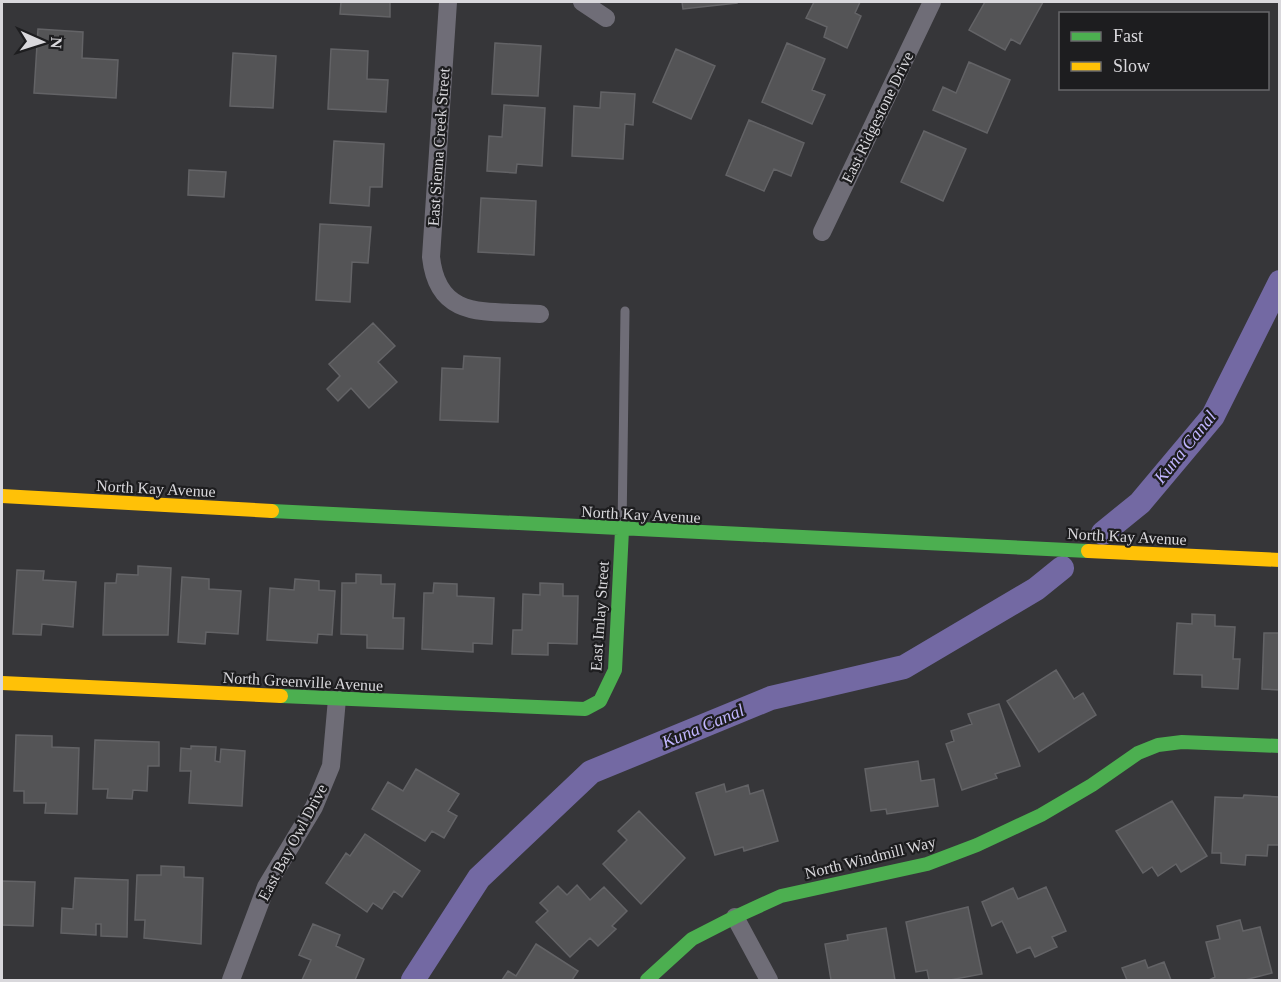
<svg xmlns="http://www.w3.org/2000/svg" width="1281" height="982" viewBox="0 0 1281 982" font-family="'Times New Roman',serif">
<rect width="100%" height="100%" fill="#363639"/>
<g fill="none" stroke-linecap="round" stroke-linejoin="round">
<path stroke="#7369a3" stroke-width="24" d="M1103 533 1140 503 1213 416 1280 282
M413 980 479 878 591 772 771 698 904 667 1036 589 1062 568"/>
</g>
<path fill="#545456" stroke="#636366" stroke-width="1.5" d="M341 2H390V17L340 14Z
M682 2H737V3L683 9Z
M814 2H860L855 13 861 16 847 48 824 37 827 27 806 18Z
M985 2H1043L1020 44 1011 39 1005 50 969 30Z
M38 29 83 32 82 58 118 60 116 98 34 93Z
M495 43 541 46 538 96 492 94Z
M787 43 825 59 812 90 825 95 812 124 762 102Z
M331 49 368 51 367 79 388 80 386 112 328 109Z
M676 49 715 66 691 119 653 102Z
M233 53 276 56 273 108 230 106Z
M969 62 1010 80 987 133 933 110 943 87 956 93Z
M601 92 635 94 633 125 625 124 623 159 572 156 574 106 600 108Z
M504 105 545 108 542 166 517 164 516 173 487 171 489 136 502 137Z
M749 120 804 143 791 176 774 169 764 191 726 175Z
M924 131 966 149 943 201 901 182Z
M334 141 384 144 382 187H370L369 206 330 203Z
M189 170 226 172 224 197 188 195Z
M481 198 536 201 534 255 478 252Z
M320 224 371 227 368 263 352 262 350 302 316 300Z
M373 323 395 346 378 362 397 382 369 408 351 388 338 401 327 389 340 376 329 364Z
M464 356 500 358 498 422 440 420 442 368 463 369Z
M138 566 171 568 168 635H103L105 583H116L117 574 138 575Z
M17 570 44 571 43 580 76 582 73 627 42 624 41 635 13 634Z
M356 574 381 575V584H395L393 618H404L403 649 367 648V635L341 634 342 583H356Z
M182 577 209 579V589L241 591 238 634 206 632 205 644 178 642Z
M295 579 319 581V590L335 591 332 635 318 634 317 643 267 640 270 588 294 590Z
M434 583 457 584V596L494 598 492 644 473 643V652L422 649 424 593H433Z
M540 583 563 584V596H578L577 644 548 643V655L512 654 513 630H522L523 594 540 595Z
M1192 614 1215 615V626L1235 627 1233 659H1240L1238 689 1202 687V675L1174 674 1177 623 1192 624Z
M1264 633H1280V690L1262 689Z
M1056 670 1074 699 1083 693 1096 715 1039 752 1007 701Z
M999 704 1020 766 995 774 997 778 962 790 946 744 954 741 951 731 972 724 968 714Z
M16 735 52 736V747L79 748 77 814 45 813 46 803H24V791H14Z
M95 740 159 742V766H148L147 791 133 790 132 799 107 798 108 789H93Z
M191 746 216 747 215 761 220 762 221 749 245 751 242 806 189 803 191 771H180L181 748 191 749Z
M918 761 921 781 934 779 938 806 887 814 886 809 871 811 865 769Z
M416 769 459 794 448 811 457 816 444 838 432 831 425 841 372 809 388 782 403 791Z
M724 784 726 792 748 785 750 794 763 790 778 841 744 851 743 847 715 855 696 793Z
M1244 795 1280 797 1279 845H1268L1267 856 1246 855 1245 865 1221 863V853H1212L1215 797 1243 798Z
M1172 801 1207 856 1181 872 1176 864 1158 876 1152 867 1143 873 1116 831Z
M639 811 685 858 641 904 603 864 627 840 618 831Z
M365 834 420 871 402 897 394 891 382 909 373 903 367 912 326 883 346 853 350 856Z
M161 866 184 867V877L203 878 201 944 144 938 145 920H135L137 875H161Z
M75 878 128 880 127 937 101 936V924H96V935L61 933 62 908 73 909Z
M2 881 35 882 33 926 2 925Z
M577 885 590 900 604 887 627 911 612 926 616 929 598 946 590 938 570 957 536 922 548 911 540 903 558 886 567 895Z
M1046 887 1066 931 1052 937 1057 947 1035 957 1030 947 1017 953 1002 921 992 926 982 902 1013 888 1018 899Z
M968 907 982 974 950 980H929L927 970 916 972 906 922Z
M1240 920 1243 931 1260 927 1272 973 1245 980H1209L1215 977 1206 942 1220 939 1217 926Z
M313 924 340 935 336 946 364 959 355 980H302L311 960 299 955Z
M886 928 895 980H831L825 944 848 940 847 935Z
M536 944 578 971 572 980H502L508 971 516 976Z
M1145 960 1148 968 1164 962 1171 980H1127L1122 968Z"/>
<g fill="none" stroke-linecap="round" stroke-linejoin="round">
<path stroke="#6f6d77" stroke-width="9" d="M622 530 625 311"/>
<path stroke="#6f6d77" stroke-width="18" d="M448 2 431 257C438 322 488 310 540 314
M582 2 606 18
M822 232 932 2
M735 917 769 980
M231 980 266 887 314 807 331 766 337 699"/>
<path stroke="#4caf50" stroke-width="14" d="M272 511 1088 551
M281 696 585 709 600 701 615 670 622 530
M647 980 692 939 735 917 781 896 927 864 977 845 1041 815 1092 785 1138 753 1158 745 1182 742 1280 746"/>
<path stroke="#ffc107" stroke-width="14" d="M2 496 272 511
M1088 551 1280 560
M2 683 281 696"/>
</g>
<g text-anchor="middle" stroke-width="4.5" stroke-linejoin="round" paint-order="stroke">
<g font-size="16" fill="#d9d8dc" stroke="#1d1d1f">
<text transform="translate(877 117) rotate(-64)" y="6">East Ridgestone Drive</text>
<text transform="translate(438 147) rotate(-86)" y="6">East Sienna Creek Street</text>
<text transform="translate(156 488) rotate(3)" y="6">North Kay Avenue</text>
<text transform="translate(641 514) rotate(3)" y="6">North Kay Avenue</text>
<text transform="translate(1127 536) rotate(3)" y="6">North Kay Avenue</text>
<text transform="translate(599 616) rotate(-86)" y="6">East Imlay Street</text>
<text transform="translate(303 681) rotate(3)" y="6">North Greenville Avenue</text>
<text transform="translate(292 842) rotate(-62)" y="6">East Bay Owl Drive</text>
<text transform="translate(870 857) rotate(-14)" y="6">North Windmill Way</text>
</g>
<g font-size="18" font-style="italic" fill="#c0b5fe" stroke="#1d1d1f">
<text transform="translate(1185 447) rotate(-51)" y="6">Kuna Canal</text>
<text transform="translate(703 726) rotate(-23)" y="6">Kuna Canal</text>
</g>
</g>
<rect width="1281" height="982" fill="none" stroke="#d9d8dc" stroke-width="6"/>
<rect x="1059" y="12" width="210" height="78" fill="#1d1d1f" stroke="#68686b" stroke-width="1.5"/>
<rect x="1071" y="32" width="30" height="9" fill="#4caf50" stroke="#68686b" stroke-width="1.5"/>
<text x="1113" y="42" font-size="18" fill="#d9d8dc">Fast</text>
<rect x="1071" y="62" width="30" height="9" fill="#ffc107" stroke="#68686b" stroke-width="1.5"/>
<text x="1113" y="72" font-size="18" fill="#d9d8dc">Slow</text>
<g transform="translate(42 42) rotate(93)" stroke="#1d1d1f" stroke-width="4.5" paint-order="stroke">
<path d="M0-4.5L10 22L0 15L-10 22Z" fill="#d9d8dc"/>
<text y="-9" font-size="16" font-weight="bold" text-anchor="middle" fill="#d9d8dc">N</text>
</g>
</svg>
